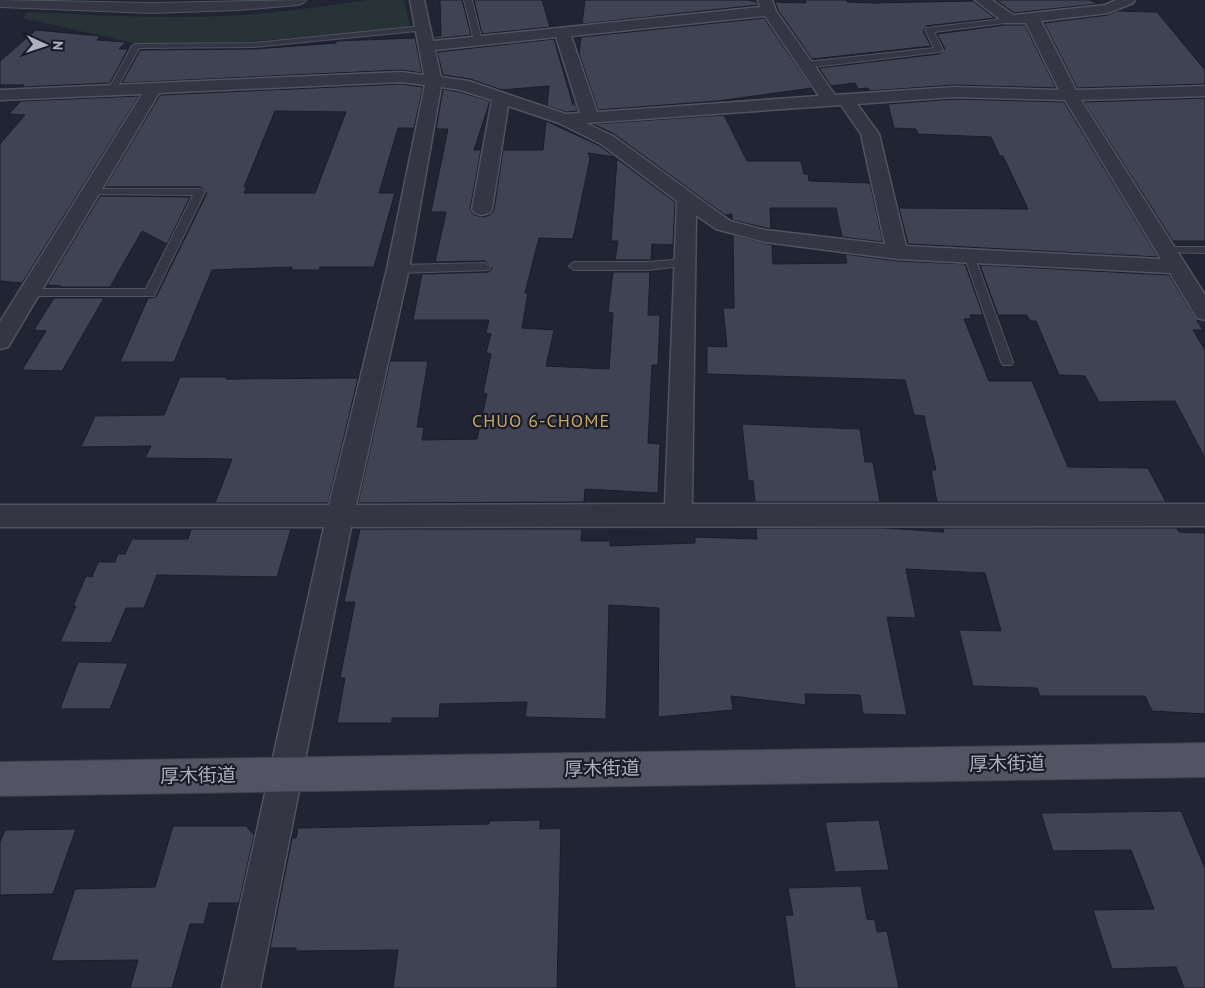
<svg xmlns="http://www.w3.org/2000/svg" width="1205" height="988" viewBox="0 0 1205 988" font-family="'PT Sans','Noto Sans JP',sans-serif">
<rect width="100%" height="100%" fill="#212432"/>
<path fill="#273337" d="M367 0H404L410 27 247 42 134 43 22 18 28 12C93 15 158 19 223 16 271 14 320 7 367 0Z"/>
<path fill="#3f4353" stroke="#1b1d29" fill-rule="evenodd" d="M440 0H462L471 35 434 39V36H441Z
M474 0H542L550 27 482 34Z
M585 0H747L757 2 758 5 582 24Z
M805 0H847V2L873 3 973 1 995 18 926 26 923 31 931 46 812 59 778 10 775 2 806 3Z
M996 0H1090L1097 4 1014 13Z
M1117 11 1157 12 1205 70V84L1077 88 1044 23 1108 15Z
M764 18 812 88 718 101 598 110 579 54 581 37Z
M1005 25H1025L1056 88 954 85 869 91 868 88 858 89 855 83 831 86 819 68 939 54 945 49 937 34Z
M36 30 100 36 97 40 126 42 119 49H128L110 83 22 87 24 85H0V61Z
M415 38 422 73 401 70 122 83 140 50 254 49 336 43V41Z
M554 39 573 105 574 100 578 111 566 112 547 106 549 86 502 90 470 79 443 75 437 52Z
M401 84 423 87 414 128H398L379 193H395L374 267H320L319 270H292V267L212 270 174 362H120L148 298 156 297 207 193 200 187H105L160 95ZM275 111 346 112 315 193H244L247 187H244Z
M443 89 460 92 490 101 474 150H481L470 209 474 215 483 217 490 215 494 210 503 150H543L546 121 600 146 615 157 588 153 590 159 573 239 539 238 525 293H528L522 328 554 330 546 366 609 369 613 313 608 312 613 272H650L648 315H660L658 365H652L648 443 660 444 658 493 585 489 584 502 358 503 390 361H428L417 427H424L422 440 477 439 487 394 483 393 491 354 486 353 491 334 486 333 489 320H413L422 274 489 272 492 268 485 261 435 262 446 212H431L448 129H436Z
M139 96 22 283 0 281V144L25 115 9 114 21 101Z
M1205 98V241H1173L1084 102Z
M954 99 1064 102 1158 257 908 244 899 208 1028 209 1003 156H1000L991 137 918 134 916 129 894 128 888 104Z
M724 115 747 161H801L804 174H808L809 181 870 183 883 242 842 237 836 208H770L771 229 732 220V214L725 215 614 134 593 124Z
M617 159 675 202 673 245 652 244 651 260H615L618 241H611Z
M100 196 190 197 167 244 142 231 110 287H60L61 286 47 285Z
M733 235 772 245 773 264 847 263 845 254 897 261 965 264 983 315H970L971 319H964L989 381H1032L1068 467 1148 468 1166 502H937L931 470H936L924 416 914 415 905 380 707 374V346L727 347 723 308H734Z
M980 265 1169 275 1203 330H1193L1205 350V458L1175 401 1099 402 1085 376 1059 375 1036 321H1030L1027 315H998Z
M54 298H104L62 371 22 370 46 331 34 330Z
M180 377H227L226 379 358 378 328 503H215L232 459 145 458 151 446 81 447 95 416 164 415Z
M742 424 860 429 865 462H873L880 502H755L753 481 748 480Z
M756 528H884L944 532 943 528H1177L1179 532 1205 533V714L1152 711 1145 696H1040L1037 688 973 686 959 630 1001 631 985 573 906 569 916 618 887 617 907 715 863 714 860 695 805 694 806 705 731 696 733 710 658 717 659 608 609 605 606 719 525 717 527 702 440 704 439 718H392V723H337L345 678H340L355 602H344L360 529H582L581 541H610V546L695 543V537L757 539Z
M191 529H291L277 577 157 575 144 608H126L111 643 60 642 76 606H73L86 576 92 577 98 562H115L118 554H125L132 539H188Z
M78 662 128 663 110 709H60Z
M1181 811 1205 868V988H1184L1176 967 1112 969 1093 910 1154 909 1131 850 1053 851 1041 813Z
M540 820V829L561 828 557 988H393L398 950 296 951V948H270L292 838H296L298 828 489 824V821Z
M879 820 889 870 835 872 825 822Z
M173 826H246L254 835 239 903H209L204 924H190L172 988H130L138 960 51 961 75 889 155 887Z
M76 829 53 894 0 895V842L5 830Z
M861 886 867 919 875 920 877 932 887 931 899 988H795L785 915H793L788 888Z"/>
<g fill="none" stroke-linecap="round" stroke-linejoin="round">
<defs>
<path id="service" d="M464 0H472L482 41 481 43 474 41Z
M1010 18 1014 20 1013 22 934 32 943 50 939 52 806 68 802 65 806 62 934 48 925 30 926 28Z
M423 26 427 28 426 30 253 47 139 48 115 92H109L108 90 132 46 136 44 253 43Z
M90 189H200L205 192 154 296H25L23 293 29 289H146L193 195 86 194V190Z
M1166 247H1205V253L1162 252 1161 250 1162 248Z
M969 252 974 255 1013 362 1011 365H1003L1001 362 964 255Z
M685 259 690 263 689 265 648 270H574L569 266 574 262H648Z
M485 263 490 267 489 270 398 273 392 269 398 265Z"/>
<path id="minor" d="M410 0H424L433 41 760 7 758 0H772L776 11 835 95 954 87 1059 90 1026 23H1005L975 0H992L1013 15 1105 5 1116 0H1135L1133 3 1108 13 1041 21 1076 90 1205 86V96L1081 100 1205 295V320L1197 318 1170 273 897 259 765 242 716 229 696 215 692 504H1205V526L351 527 260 988H222L324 527H0V505H329L387 269 425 85 401 82 159 93 8 347 0 349V322L142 94 0 100V90L401 72 424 75ZM765 16 819 96 597 112 571 36ZM556 37 580 113 566 114 469 81 441 77 435 50ZM441 87 460 90 492 100 472 209 475 213 482 215 489 213 492 209 508 106 559 123 601 144 677 201 665 504 356 505 409 269ZM954 97 1065 100 1161 259 906 246 879 134 857 104ZM841 105 861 134 885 244 765 230 730 221 613 136 586 123Z"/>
<path id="tertiary" d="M0 0 152 3 306 0 303 3 298 5 238 10 152 13 0 7Z"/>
<path id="primary" d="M1205 743V777L0 796V762Z"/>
</defs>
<use href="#service" stroke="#515361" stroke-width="2"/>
<use href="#minor" stroke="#515361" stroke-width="3"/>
<use href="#tertiary" stroke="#515361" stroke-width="2"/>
<use href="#primary" stroke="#3d3f4c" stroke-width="2"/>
<use href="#service" fill="#343643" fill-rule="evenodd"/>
<use href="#minor" fill="#343643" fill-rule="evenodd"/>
<use href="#tertiary" fill="#343643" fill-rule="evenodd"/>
<use href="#primary" fill="#525463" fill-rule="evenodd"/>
</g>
<g text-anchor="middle" stroke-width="4.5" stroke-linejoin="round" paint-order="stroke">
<g font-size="18" letter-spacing="1" fill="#c4a765" stroke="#191b27">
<text x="541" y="427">CHUO 6-CHOME</text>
</g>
<g font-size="19" fill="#aeb0c0" stroke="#191b27">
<text transform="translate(1007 763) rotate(-1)" y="7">厚木街道</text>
<text transform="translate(602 768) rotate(-1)" y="7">厚木街道</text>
<text transform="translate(198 775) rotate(-1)" y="7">厚木街道</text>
</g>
</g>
<g transform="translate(45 45) rotate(93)" stroke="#191b27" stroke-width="4" paint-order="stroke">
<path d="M0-4L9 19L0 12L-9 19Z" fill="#aeb0c0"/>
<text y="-8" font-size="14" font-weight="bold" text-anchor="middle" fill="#aeb0c0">N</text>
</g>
</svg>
